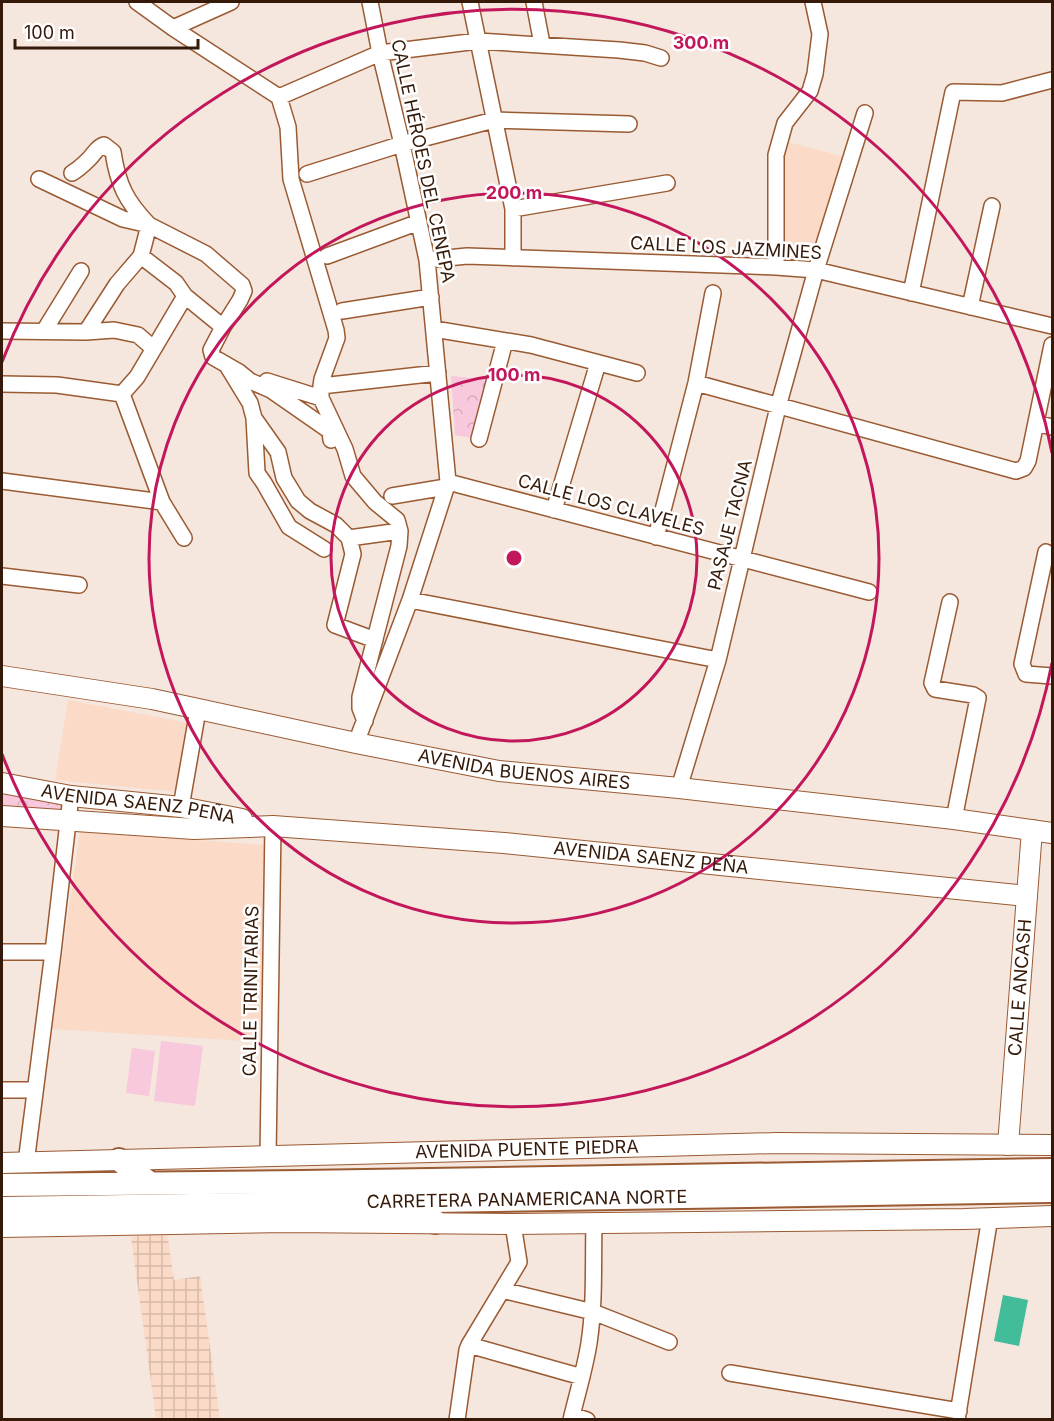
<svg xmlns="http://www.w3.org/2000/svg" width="1054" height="1421" viewBox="0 0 1054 1421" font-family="Inter,sans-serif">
<defs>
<pattern id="industrial-grid" width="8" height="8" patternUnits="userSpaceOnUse" patternTransform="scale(1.5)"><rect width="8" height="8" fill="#fbdac8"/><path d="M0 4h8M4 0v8" fill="none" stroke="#d8baaa"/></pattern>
<pattern id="park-crowns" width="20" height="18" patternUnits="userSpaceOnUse" patternTransform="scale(1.5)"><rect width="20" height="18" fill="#f8c8dc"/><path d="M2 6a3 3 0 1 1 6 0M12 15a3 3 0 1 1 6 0" fill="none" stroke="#d5abbb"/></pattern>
</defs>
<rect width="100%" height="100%" fill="#f5e6de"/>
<path fill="#fbdac8" d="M780 140 849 158 816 270 776 267Z
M68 700 189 723 178 792 55 780Z
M80 831 264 845 261 1042 52 1029Z"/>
<path fill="url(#industrial-grid)" d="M167 1232 174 1280 200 1276 220 1419H156L131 1237Z"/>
<path fill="#f8c8dc" d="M161 1041 203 1046 195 1106 154 1101Z
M132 1048 155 1051 149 1096 126 1093Z"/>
<path fill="url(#park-crowns)" d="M451 376 495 380 479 439 455 435Z
M2 791 59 802 62 806V812L2 811Z"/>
<path fill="#43bc9a" d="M1003 1295 1028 1300 1019 1346 994 1341Z"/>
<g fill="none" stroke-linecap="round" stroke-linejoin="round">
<defs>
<path id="minor" d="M137 2 173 28 279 97 288 127 291 179 336 330 337 338 322 379 321 386V398L345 449 353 476 375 502 397 520 400 531 399 546 360 697V708L365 721
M470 2 513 209V258
M534 2 542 44
M173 28 231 2
M279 97 380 53 478 41 619 50 645 53 661 58
M72 173C79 169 84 164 89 159 95 153 97 147 104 145L113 152C118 185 126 201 149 225L141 256 117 284 86 332
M307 174 402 144 494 120 629 124
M39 179 123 219 149 225 206 254 242 285 244 291 240 300 223 327 211 350 213 357 239 372 250 381 271 390 330 431 331 440
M513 209 667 183
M141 256 176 283 185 296 223 327
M327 256 419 222
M427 260 467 256 776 267 816 270 1052 326
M776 267V155L785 123 810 91 815 74 820 34 813 2
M911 293 953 92 1002 93 1052 80
M970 307 992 206
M342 311 431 297
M434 329 531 345 637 373
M2 331 86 332 114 330 138 335 153 348
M44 331 81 271
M228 367 250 403 254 418 257 473 264 483 289 527 324 549
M267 381 321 398
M696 383 1016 471 1024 468 1028 461 1052 345
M2 384 57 385 122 394 162 502 184 538
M321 386 438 373
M122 394 137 377 185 296
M254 418 278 452 284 478 298 501 310 511 336 525 349 538 353 554 335 625 375 640
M1036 423 1052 427
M479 439 505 341
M2 481 162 502
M448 482 869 592
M392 496 446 487
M554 510 598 363
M656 537 696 383 713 293
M349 538 400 531
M1046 552 1022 664 1026 674 1052 676
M2 576 79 585
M410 600 718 660
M950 602 932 683 935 689 973 695 978 698 954 819
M356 743 410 600 448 482 427 260 402 144 380 53 370 2
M679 788 718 660 778 407 816 270 865 113
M181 807 198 710
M2 952H53
M2 1090H35
M268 1157 273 826
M26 1163 53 952 71 796
M502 1290 593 1312 669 1342
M469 1345 582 1377
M730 1373 959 1411
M572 1415 587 1420
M457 1420 467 1350 469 1345 519 1262 513 1224
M571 1420C577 1394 585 1369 589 1343 595 1304 593 1263 594 1223
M957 1420 990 1217"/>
<g id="major">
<path id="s1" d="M2 676 152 699 356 743 499 771 679 788 954 819 1052 833"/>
<path id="s2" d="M2 783 71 796 181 807 242 819"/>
<path id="s3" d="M2 816 194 829 273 826 504 843 1027 896"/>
<path id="s4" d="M1008 1145 1032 830"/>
<path id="s5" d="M2 1163 777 1143 1052 1145"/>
<path d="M2 1227 288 1222 513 1224 964 1219 1052 1216"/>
</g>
<g id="highway">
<path d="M119 1160 150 1183"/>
<path d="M2 1185 301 1182 1052 1170"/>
<path id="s6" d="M2 1208 1052 1191"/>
<path d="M388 1212 436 1222"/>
</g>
</defs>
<use href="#minor" stroke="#9a5a32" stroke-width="18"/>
<use href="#major" stroke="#9a5a32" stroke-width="22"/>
<use href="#highway" stroke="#9a5a32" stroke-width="26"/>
<use href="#minor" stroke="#fff" stroke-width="15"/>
<use href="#major" stroke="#fff" stroke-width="20"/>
<use href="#highway" stroke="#fff" stroke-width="22"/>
</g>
<g fill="none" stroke="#c2185b" stroke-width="3">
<circle cx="514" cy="558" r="183"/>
<circle cx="514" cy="558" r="365"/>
<path d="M1052 663A548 548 0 0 1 2 754M2 362A548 548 0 0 1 1052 453"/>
</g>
<g text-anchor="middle" stroke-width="5" stroke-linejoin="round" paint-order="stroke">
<g font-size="18" fill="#351a09" stroke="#fff">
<text transform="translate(423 161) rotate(78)" y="6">CALLE HÉROES DEL CENEPA</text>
<text transform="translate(726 248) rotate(3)" y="6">CALLE LOS JAZMINES</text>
<text transform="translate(611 505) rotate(15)" y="6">CALLE LOS CLAVELES</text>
<text transform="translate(730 525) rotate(-76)" y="6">PASAJE TACNA</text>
<text dy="6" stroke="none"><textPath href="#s1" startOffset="531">AVENIDA BUENOS AIRES</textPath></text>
<text dy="6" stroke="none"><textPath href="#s2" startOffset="138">AVENIDA SAENZ PEÑA</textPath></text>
<text dy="6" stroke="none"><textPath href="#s3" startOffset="651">AVENIDA SAENZ PEÑA</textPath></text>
<text dy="6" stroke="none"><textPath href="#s4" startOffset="158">CALLE ANCASH</textPath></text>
<text transform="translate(251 991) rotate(-89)" y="6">CALLE TRINITARIAS</text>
<text dy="6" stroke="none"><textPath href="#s5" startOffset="525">AVENIDA PUENTE PIEDRA</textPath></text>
<text dy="6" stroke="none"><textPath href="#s6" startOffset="525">CARRETERA PANAMERICANA NORTE</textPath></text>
</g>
</g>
<circle cx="514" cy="558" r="9" fill="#c2185b" stroke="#fff" stroke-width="3"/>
<g font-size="18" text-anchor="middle" font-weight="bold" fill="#c2185b" stroke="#fff" stroke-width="5" stroke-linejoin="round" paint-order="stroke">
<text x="701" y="49">300 m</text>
<text x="514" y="199">200 m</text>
<text x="514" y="381">100 m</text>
</g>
<rect width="1054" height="1421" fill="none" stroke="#351a09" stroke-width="6"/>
<path d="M15 39v9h183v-9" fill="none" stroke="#351a09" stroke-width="3"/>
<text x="24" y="39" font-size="18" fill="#351a09" stroke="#ffffff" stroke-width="4.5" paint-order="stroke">100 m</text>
</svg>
